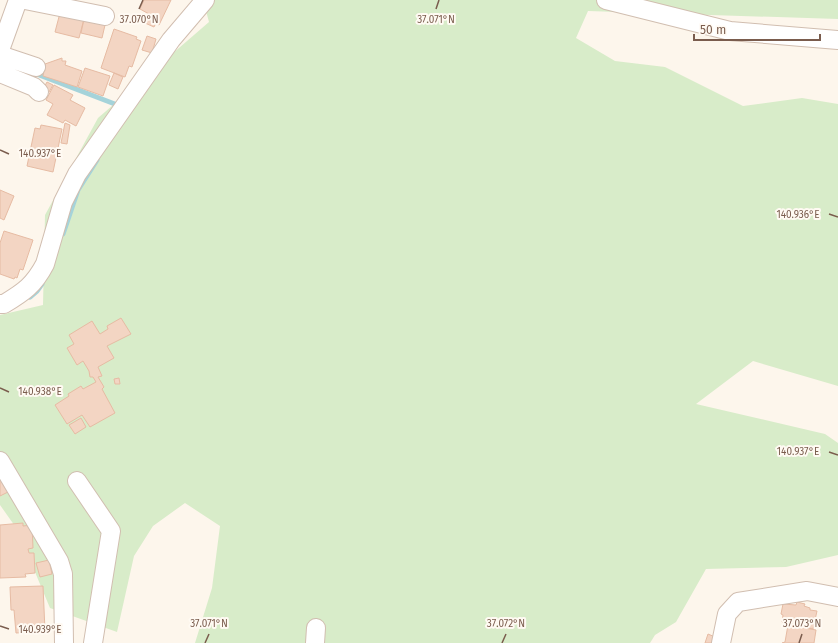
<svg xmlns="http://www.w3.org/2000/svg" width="838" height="643" viewBox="0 0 838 643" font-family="'Fira Sans',sans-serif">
<rect width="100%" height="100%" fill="#fdf6ec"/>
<path fill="#d8ecc9" d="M203 0H838V19L588 11 576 38 615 61 665 67 743 106 802 98 838 104V386L753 361 696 404 825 434 838 443V555L786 567 706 569 676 622 655 635 650 643H195L212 588 220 526 185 503 153 526 134 556 117 632 50 608 17 529 0 505V315L43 305 45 215 98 118 209 22Z"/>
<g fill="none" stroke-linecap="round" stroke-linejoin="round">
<path stroke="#a5d3da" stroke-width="5" d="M34 73 120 106
M63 234 78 190 97 160
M30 297 37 291 42 284"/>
</g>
<path fill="#f3d5c3" stroke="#e6bba3" d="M144 0H171L159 25 156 23 154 27 145 23 149 14 140 9Z
M60 13 84 19 79 38 55 32Z
M84 19 105 25 102 38 81 33Z
M114 29 137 37 136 39 141 41 132 67 129 66 125 77 101 68Z
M147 36 156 39 152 53 142 50Z
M62 58V61H66L65 65 82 71 77 87 43 76 45 64Z
M85 68 110 76 103 96 78 87Z
M114 73 123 77 118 89 109 85Z
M47 82 53 85 49 92 43 89Z
M54 85 73 95 70 100 85 108 76 126 65 120 63 123 47 115 53 104 46 100Z
M65 123 70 125 67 144 61 143Z
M41 125 62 129 53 172 27 166 35 128 40 129Z
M0 190 14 196 4 220 0 218Z
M4 231 33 240 23 270 20 269 17 278 15 277 14 279 0 274V243Z
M121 318 131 334 107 346 114 358 98 367 102 376 98 377 104 387 102 389 115 413 90 427 82 415 67 424 55 405 69 396 68 394 81 386 83 389 96 382 93 377H90L89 371 83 361 77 365 67 348 74 344 69 335 92 321 100 334 108 329 107 326Z
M119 378 120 384H115L114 379Z
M81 418 86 427 75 434 69 425Z
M0 473 8 492 0 496Z
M23 523V526L32 525 33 548 28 549 29 553H34L35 573 25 574 26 577 0 578V525Z
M49 560 52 574 40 577 36 563Z
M43 586 45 631 16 633 14 610H11L10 587Z
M797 602 805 604 804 606 810 608V610L817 611 813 629 782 622 783 615 781 614 783 604 796 605Z
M788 625 816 630 814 643H782L785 642Z
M708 634 715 637 713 643H705Z"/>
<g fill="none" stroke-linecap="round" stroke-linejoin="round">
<defs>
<path id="minor" d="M25 0 105 16
M606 0 730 31 838 40
M0 50 18 0
M0 55 36 67
M0 73 34 87 39 92
M0 304H4C24 292 34 285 45 264L63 202 77 174 171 40 205 0
M0 461 59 561 63 574 64 643
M77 481 111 531 93 643
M315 643 316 628
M721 643 727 614 738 602 807 591 838 597"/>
</defs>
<use href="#minor" stroke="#d1beb0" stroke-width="20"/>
<use href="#minor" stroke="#fff" stroke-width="18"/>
</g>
<path fill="none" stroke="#7a5c4d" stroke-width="1.5" d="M139 9 143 0M436 9 439 0M0 150 9 154M829 214 838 217M0 388 9 392M829 452 838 455M0 626 9 629M205 643 209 634M502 643 506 634M799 643 802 634"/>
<g font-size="10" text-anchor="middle" fill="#7a5c4d" stroke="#fffaf3" stroke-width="4" stroke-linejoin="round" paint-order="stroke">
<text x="436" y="23">37.071°N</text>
<text x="139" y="23">37.070°N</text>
<text x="40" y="157">140.937°E</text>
<text x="798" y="218">140.936°E</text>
<text x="40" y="395">140.938°E</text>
<text x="798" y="455">140.937°E</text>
<text x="209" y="627">37.071°N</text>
<text x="506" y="627">37.072°N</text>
<text x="802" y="627">37.073°N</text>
<text x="40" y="633">140.939°E</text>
</g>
<path d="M694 34v6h126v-6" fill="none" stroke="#7a5c4d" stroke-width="2"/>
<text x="700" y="34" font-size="12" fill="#7a5c4d" stroke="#fffaf3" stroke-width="3" paint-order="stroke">50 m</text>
</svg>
